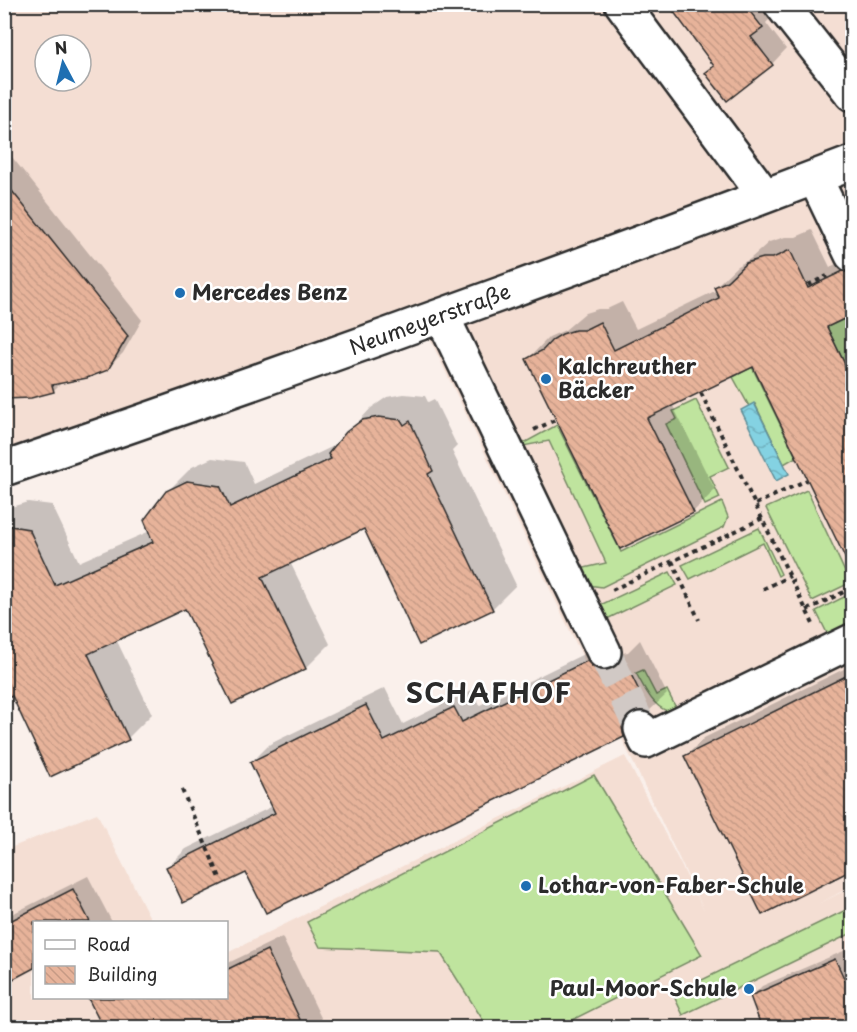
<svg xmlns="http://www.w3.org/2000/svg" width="857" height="1032" viewBox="0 0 857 1032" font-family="'Playpen Sans',sans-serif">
<defs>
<pattern id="water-waves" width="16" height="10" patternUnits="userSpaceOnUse" patternTransform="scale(1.5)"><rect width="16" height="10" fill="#84d2e2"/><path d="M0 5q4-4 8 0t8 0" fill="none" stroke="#72b4c2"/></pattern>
<pattern id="building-back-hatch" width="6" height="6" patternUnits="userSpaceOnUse" patternTransform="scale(1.5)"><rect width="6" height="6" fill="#e7b39a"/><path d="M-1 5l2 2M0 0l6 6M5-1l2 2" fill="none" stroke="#c69a85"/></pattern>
</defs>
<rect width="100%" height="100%" fill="#faf0eb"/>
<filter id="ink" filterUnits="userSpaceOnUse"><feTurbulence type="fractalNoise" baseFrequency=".0167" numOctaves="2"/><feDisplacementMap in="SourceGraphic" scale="12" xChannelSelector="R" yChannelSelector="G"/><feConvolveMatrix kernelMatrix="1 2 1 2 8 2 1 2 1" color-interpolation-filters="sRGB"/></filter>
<g filter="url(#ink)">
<path fill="#f4ded3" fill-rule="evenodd" d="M4 5H852V886L818 904 852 887V1027H5V850L97 813 152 922H34V998H226L227 953 625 756 704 910 427 333 5 453ZM45 45H81V81H45Z"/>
<path fill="#bfe49e" stroke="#758864" stroke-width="1.5" d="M847 318 852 329V379L827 327Z
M752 367 796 457 784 464 755 404 749 406 733 377Z
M696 400 729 467 710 476 720 498 705 505 666 424 677 419 673 411Z
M557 425 621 552 722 502 728 517 724 527 602 587 588 585 580 569 606 563 549 441 523 446 522 444Z
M807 490 845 572 852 570V582L812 601 766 508Z
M759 528 781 574 778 576 763 543 690 579 682 565Z
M670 572 677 585 605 620 598 606Z
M852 593V630L831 641 816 611Z
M643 670 656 695 667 690 678 712C656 715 645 689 636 673Z
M594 775 702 955 558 1027 488 1028 440 952 320 947 307 922Z
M852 907V933L683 1015 673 994Z"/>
<path fill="url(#water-waves)" stroke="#608f99" stroke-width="1.5" d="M754 403 789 474 776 481 741 410Z"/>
<path fill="#0003" d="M670 4H770L776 12 766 23 786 49 772 64 716 65Z
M4 147 142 320 123 353 107 369 63 381 54 390 31 397 4 396Z
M812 230 830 267 852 256V563L850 564 753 365 672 404 715 490 693 512 528 359 549 337 565 330 585 313 598 309H607L622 302 636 329 717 290 715 287 737 266 750 259 769 242 785 237H796Z
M404 394 425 396 428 402 434 399 457 446 452 451 516 585 492 609 365 527 290 562 330 644 306 668 232 702 186 607 116 639 152 714 128 738 51 775 13 694 4 698V509L28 502 52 505 79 562 150 531 167 492 192 467 212 458 244 462 254 484 338 444 371 408 387 397Z
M640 640 667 694 649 711 640 709 641 718 623 736 247 871 168 867 186 849 273 806 252 762 270 744 385 688 403 724 472 690 480 705 606 643 612 650 622 653 628 652Z
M852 665V869L762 913 686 756 704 738Z
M88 876 112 922H34V966L4 981V918Z
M282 937 326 1028H85L100 1020 89 998H150L152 1002 160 998H226V964Z
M846 950 852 964V1028H764L752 996 762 986Z
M681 1023 683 1028H674Z"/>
<path fill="url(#building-back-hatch)" stroke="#2b2b2b" stroke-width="1.5" d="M668 4H744L763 28 751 37 773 65 727 101 705 73 714 66Z
M4 181 128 336 108 370 87 378 52 385 54 392 31 398 4 399Z
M790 250 808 288 843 271 852 273V315L827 327 852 379V572L753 367 647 418 694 513 620 549 526 359 543 350 552 340 562 334 575 330H584L600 322 614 350 719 298 714 287 727 281 746 263 763 258H773Z
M379 417 401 420 404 425 410 421 433 471 428 474 493 610 419 645 364 529 262 577 306 669 232 704 185 609 88 654 129 740 50 777 12 696 4 700V525L29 529 55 585 153 542 144 520 166 491 187 481 220 486 230 507 331 459 328 454 346 432 362 420Z
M622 656 650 713 643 710 634 712 627 717 622 727 624 737 266 913 246 873 183 903 166 867 275 813 250 762 366 705 384 741 454 707 462 722 587 661 594 668 603 671 612 669 619 663Z
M852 673V870L762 915 684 756Z
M73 889 90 922H34V968L4 984V924Z
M267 950 304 1028H103L88 998H226V970Z
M835 959 852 995V1028H762L750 996Z"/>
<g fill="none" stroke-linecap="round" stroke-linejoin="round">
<path stroke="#d1c9c5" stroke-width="33" stroke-dasharray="33 16" stroke-linecap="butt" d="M604 652 641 729"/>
<defs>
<path id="minor" d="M622 4 765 196
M781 4 852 94
M815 178 852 255
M442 316 604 652
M4 469C289 372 572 270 852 163
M641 729 646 741 852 641"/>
</defs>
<use href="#minor" stroke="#2b2b2b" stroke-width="38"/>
<path stroke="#2b2b2b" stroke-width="4" stroke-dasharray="4.5 4.5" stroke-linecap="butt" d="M808 285 827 276
M701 393 813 624
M534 430 555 420
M756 504 807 480
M672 561 699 620
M763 589 790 576
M612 590 763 518
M807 610 852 588
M182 790 221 880"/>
<use href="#minor" stroke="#fff" stroke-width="33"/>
</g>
</g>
<g fill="#1f6fb2" stroke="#fff" stroke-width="2">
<circle cx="180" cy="293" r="6"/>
<circle cx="546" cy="379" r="6"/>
<circle cx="526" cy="886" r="6"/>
<circle cx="749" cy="989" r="6"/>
</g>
<g text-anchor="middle" stroke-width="5" stroke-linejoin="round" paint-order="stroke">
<g font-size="21" font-weight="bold" fill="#2b2b2b" stroke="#fff" text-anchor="start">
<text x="192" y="300">Mercedes Benz</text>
<text x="558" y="374">Kalchreuther<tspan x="558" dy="24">Bäcker</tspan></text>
<text x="538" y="893">Lothar-von-Faber-Schule</text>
<text x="737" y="996" text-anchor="end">Paul-Moor-Schule</text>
</g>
<g font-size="21" fill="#2b2b2b" stroke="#fff">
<text transform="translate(430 320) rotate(-20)" y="7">Neumeyerstraße</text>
</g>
<g font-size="27" font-weight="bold" letter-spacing="1.5" fill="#2b2b2b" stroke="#fff">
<text x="489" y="703">SCHAFHOF</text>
</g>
</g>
<rect width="857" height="1032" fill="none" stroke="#fff" stroke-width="24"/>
<rect x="12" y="12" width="833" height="1008" fill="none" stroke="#2b2b2b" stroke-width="2" filter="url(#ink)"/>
<rect x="33" y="921" width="195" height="78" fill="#ffffff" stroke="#aaaaaa" stroke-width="1.5"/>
<rect x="45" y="940" width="30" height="9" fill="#ffffff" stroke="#aaaaaa" stroke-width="1.5"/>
<text x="87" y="951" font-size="18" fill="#2b2b2b">Road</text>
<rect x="45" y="966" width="30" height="18" fill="url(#building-back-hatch)" stroke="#aaaaaa" stroke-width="1.5"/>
<text x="87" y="981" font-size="18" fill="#2b2b2b">Building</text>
<g transform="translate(63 63) rotate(353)"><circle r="28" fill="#ffffff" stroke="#aaaaaa" stroke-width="1.5"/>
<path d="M0-4.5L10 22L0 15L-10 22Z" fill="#1f6fb2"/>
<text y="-9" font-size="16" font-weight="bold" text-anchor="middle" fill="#2b2b2b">N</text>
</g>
</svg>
